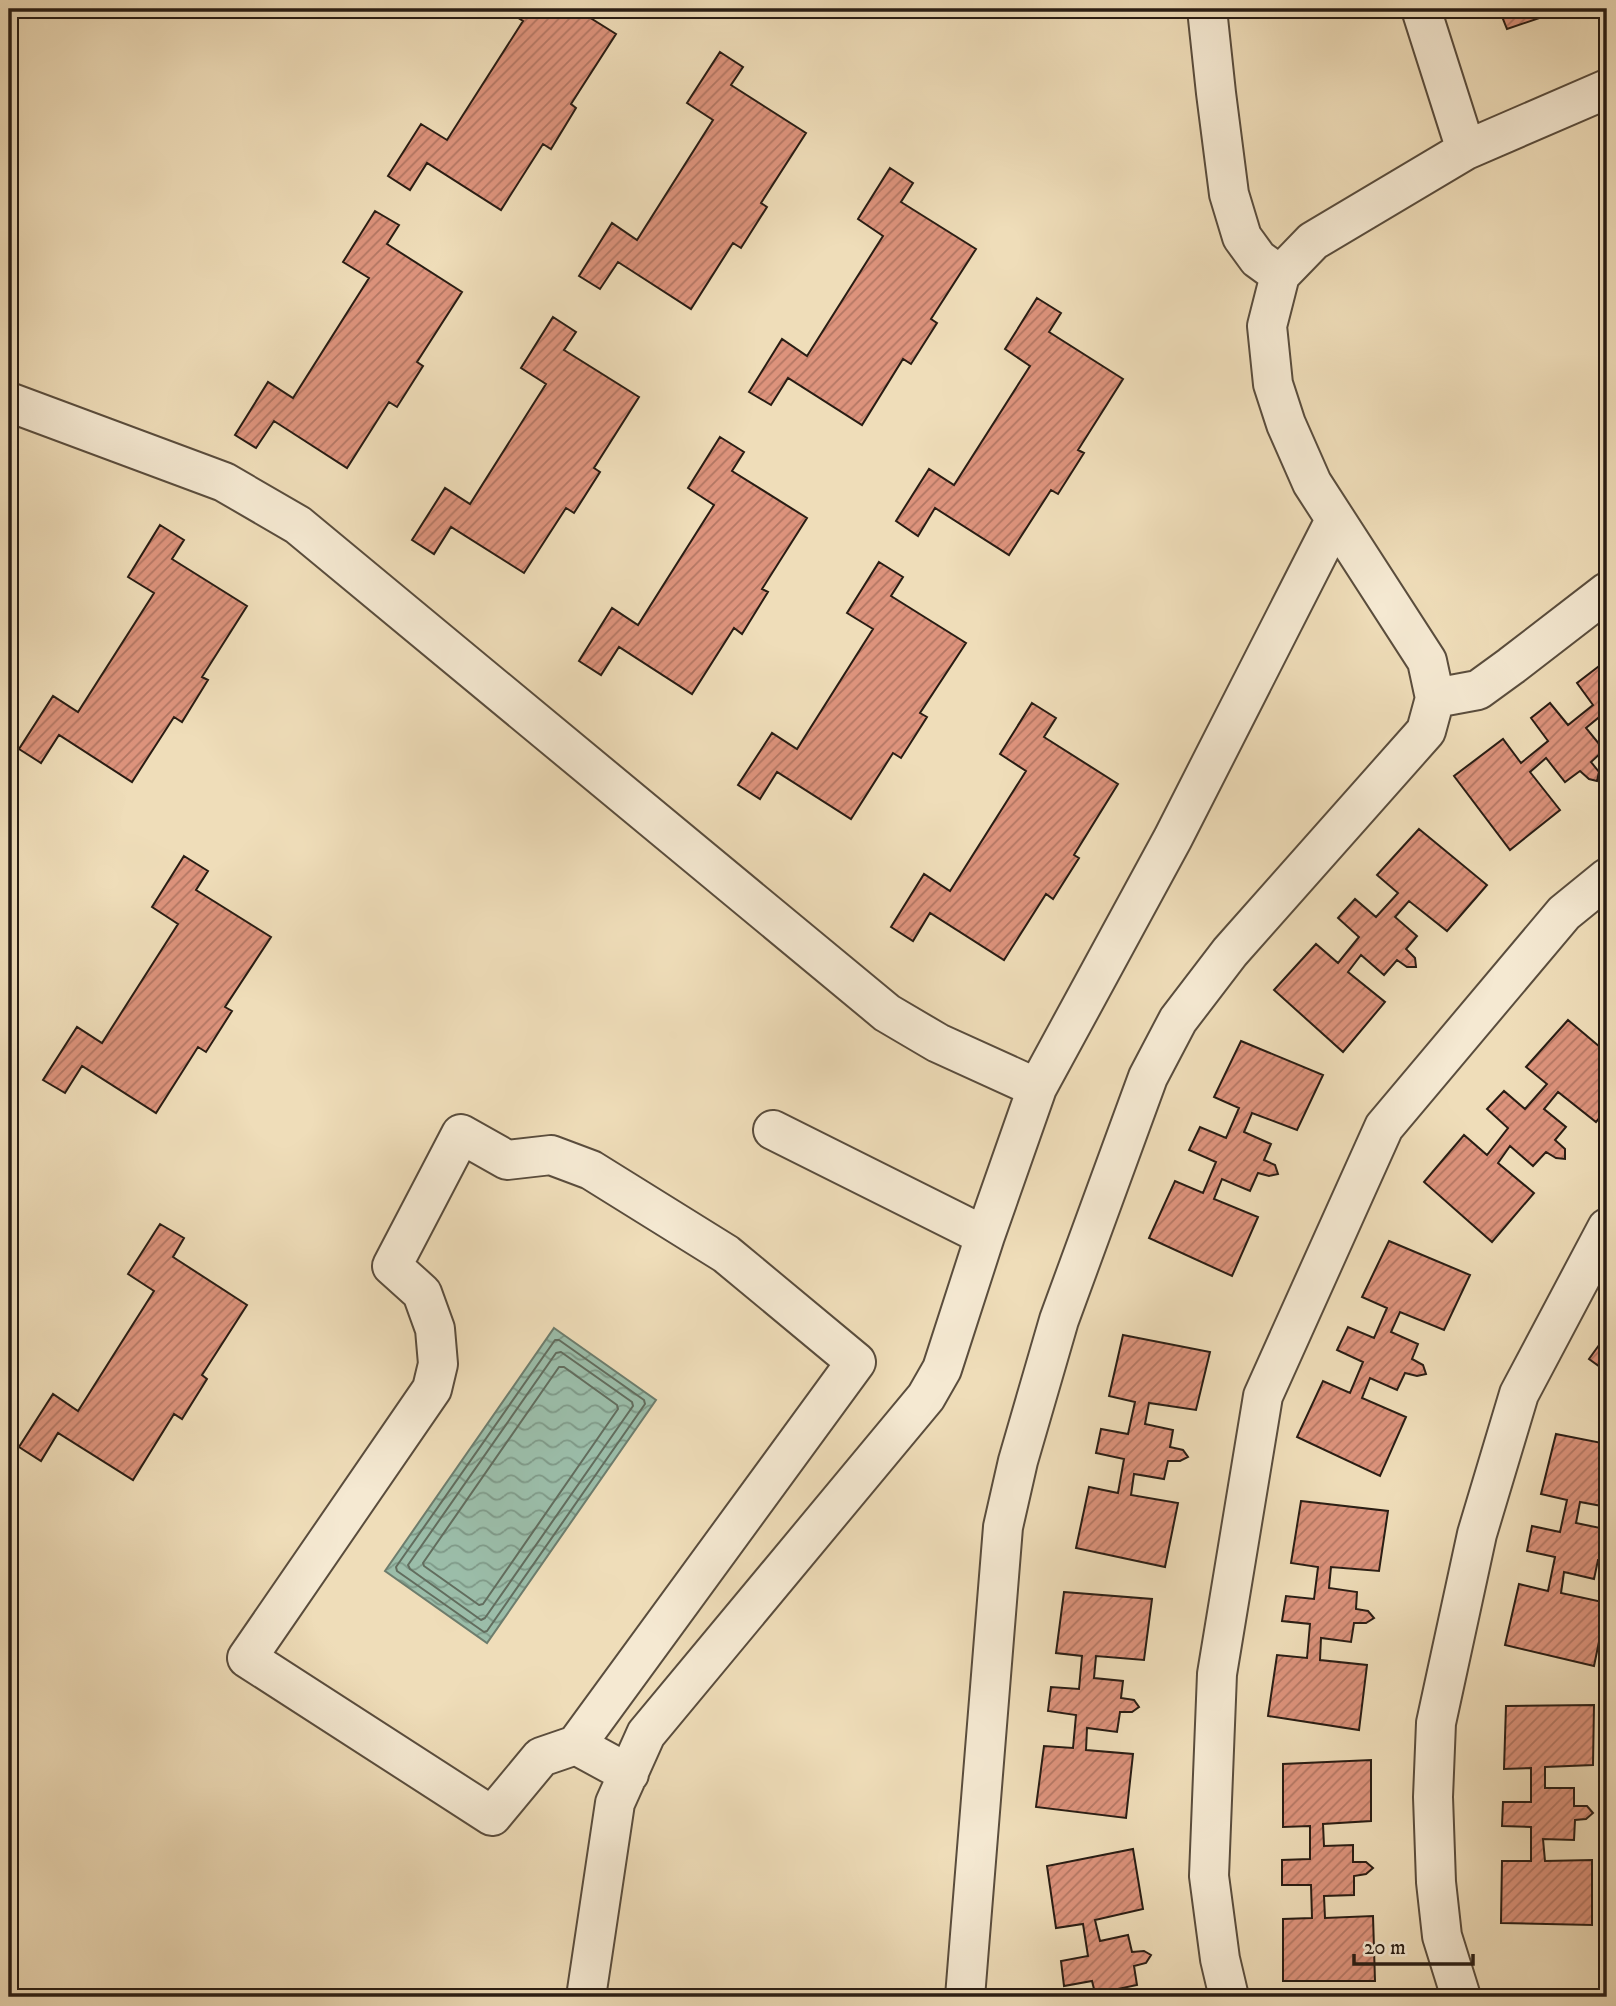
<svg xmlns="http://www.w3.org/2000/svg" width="1616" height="2006" viewBox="0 0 1616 2006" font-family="'IM FELL DW Pica',serif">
<defs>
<pattern id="water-waves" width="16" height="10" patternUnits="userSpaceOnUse" patternTransform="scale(1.75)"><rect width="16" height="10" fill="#9bbda9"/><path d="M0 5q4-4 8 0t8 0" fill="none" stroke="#7e9988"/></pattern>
<pattern id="building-hatch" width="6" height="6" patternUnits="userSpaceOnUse" patternTransform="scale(1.75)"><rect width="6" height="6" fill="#dd937c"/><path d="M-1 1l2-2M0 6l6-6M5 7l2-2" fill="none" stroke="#b37764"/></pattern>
</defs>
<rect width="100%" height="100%" fill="#efddb9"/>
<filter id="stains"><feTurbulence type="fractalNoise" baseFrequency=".00286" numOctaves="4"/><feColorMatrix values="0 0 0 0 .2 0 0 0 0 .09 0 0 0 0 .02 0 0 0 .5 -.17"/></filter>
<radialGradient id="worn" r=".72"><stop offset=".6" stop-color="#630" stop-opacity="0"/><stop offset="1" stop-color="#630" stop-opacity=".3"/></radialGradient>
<path fill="url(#water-waves)" stroke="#6d7d6d" stroke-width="2" d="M554 1328 656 1400 487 1643 385 1571Z"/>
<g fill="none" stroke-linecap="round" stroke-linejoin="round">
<path stroke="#626d5e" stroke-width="2" d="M555 1340H559L644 1400 645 1404 487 1631 484 1632 397 1571 396 1567Z
M561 1352 632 1402 633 1406 485 1618 481 1620 410 1569 408 1565 556 1353Z
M559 1367H564L617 1405 618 1409 483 1604 479 1605 424 1566 423 1563Z"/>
</g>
<path fill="url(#building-hatch)" stroke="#291d14" stroke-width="2" d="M504 9H576L616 34 571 104 576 108 551 149 543 144 501 210 427 163 410 190 388 176 421 124 447 140 523 21Z
M1499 9H1566L1507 29Z
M720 52 743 67 731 85 806 133 761 203 767 207 741 248 733 243 691 309 618 262 600 289 579 276 612 223 637 240 713 120 687 103Z
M890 168 913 183 901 202 976 249 931 319 937 323 911 364 903 359 862 425 788 378 771 405 749 392 782 339 807 356 883 236 858 219Z
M375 211 399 225 387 244 462 292 417 362 423 366 397 407 389 402 347 468 274 421 256 448 235 435 268 382 293 398 369 278 343 262Z
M1037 298 1061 313 1049 332 1123 379 1078 450 1084 453 1058 494 1051 490 1009 555 935 508 918 536 896 521 929 469 954 485 1030 366 1005 349Z
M553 317 576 332 564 350 639 397 594 468 600 472 574 513 566 508 524 573 451 527 434 554 412 540 445 488 470 504 546 384 521 368Z
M720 437 744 452 732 471 807 518 762 589 768 592 742 634 734 628 692 694 619 647 601 675 579 661 612 608 638 625 714 505 688 488Z
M160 525 184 540 172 559 247 606 202 677 208 680 182 722 174 717 132 782 59 735 41 763 19 749 53 696 78 712 154 593 128 577Z
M879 562 903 577 891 596 966 643 920 713 927 717 901 758 893 753 851 819 777 772 760 799 738 785 772 733 797 749 873 629 847 613Z
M1607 660V719L1603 714 1586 728 1604 750 1591 762 1599 772 1597 781 1589 779 1580 771 1565 782 1546 758 1530 772 1560 810 1510 850 1454 776 1503 739 1521 763 1548 741 1531 718 1550 703 1568 725 1593 705 1577 683Z
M1032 703 1056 718 1044 737 1118 784 1074 855 1079 858 1053 899 1046 894 1004 960 930 913 913 941 891 927 924 874 950 891 1026 771 1000 754Z
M1419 829 1487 885 1447 931 1409 901 1395 917 1417 936 1406 949 1415 958 1416 967H1407L1397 960 1384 975 1361 955 1348 972 1385 1002 1343 1052 1274 990 1316 944 1338 963 1359 937 1338 918 1355 899 1376 917 1398 893 1377 875Z
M184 856 208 871 196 890 271 937 225 1007 232 1011 206 1052 198 1047 156 1113 82 1066 65 1093 43 1080 77 1027 102 1043 178 924 152 907Z
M1568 1020 1607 1053V1109L1596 1122 1558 1092 1544 1109 1566 1127 1555 1140 1565 1149V1159L1556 1158 1546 1152 1533 1166 1510 1146 1498 1163 1534 1193 1492 1242 1424 1182 1464 1135 1487 1155 1508 1128 1487 1109 1504 1091 1525 1109 1547 1084 1526 1067Z
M1241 1041 1323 1075 1297 1130 1252 1113 1244 1132 1271 1144 1264 1160 1275 1165 1278 1174 1269 1176 1258 1173 1250 1191 1222 1179 1214 1199 1258 1217 1232 1276 1149 1238 1175 1181 1203 1193 1216 1162 1189 1150 1200 1127 1226 1138 1239 1108 1214 1097Z
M160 1224 184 1238 173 1257 247 1305 202 1375 207 1379 182 1419 174 1414 133 1480 58 1433 41 1461 19 1447 53 1394 78 1411 154 1291 128 1274Z
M1389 1241 1470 1275 1444 1330 1400 1312 1391 1332 1418 1344 1412 1359 1423 1365 1426 1374 1417 1376 1405 1373 1397 1390 1370 1378 1362 1398 1406 1417 1380 1476 1297 1437 1323 1381 1350 1393 1363 1362 1337 1350 1348 1327 1374 1338 1387 1308 1362 1297Z
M1607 1334V1372L1589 1359Z
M1123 1335 1210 1352 1196 1410 1149 1403 1145 1424 1173 1430 1170 1447 1183 1450 1188 1457 1180 1461H1168L1164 1479 1134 1474 1131 1495 1178 1503 1165 1567 1076 1548 1089 1487 1118 1493 1124 1459 1096 1453 1101 1429 1128 1434 1135 1402 1109 1396Z
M1556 1434 1607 1444V1507L1580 1502 1576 1523 1605 1529 1601 1546 1607 1547V1561L1598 1560 1594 1579 1564 1572 1561 1593 1607 1603 1594 1666 1505 1645 1519 1584 1548 1591 1555 1557 1527 1551 1532 1526 1560 1532 1567 1500 1541 1494Z
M1301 1501 1388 1511 1379 1571 1331 1567 1329 1588 1357 1592 1356 1609 1368 1611 1374 1618 1366 1623H1354L1351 1642 1321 1638 1320 1660 1367 1665 1359 1730 1268 1716 1277 1655 1307 1658 1310 1624 1282 1621 1286 1596 1314 1599 1318 1567 1291 1563Z
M1064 1592 1152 1599 1144 1660 1096 1656 1094 1678 1123 1681 1121 1698 1134 1700 1139 1707 1132 1712H1120L1117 1732 1087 1728 1086 1750 1133 1754 1126 1818 1036 1807 1044 1746 1073 1748 1076 1715 1048 1711 1051 1687 1079 1689 1082 1656 1056 1653Z
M1594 1705 1593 1765 1545 1767V1788H1574V1806H1587L1593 1813 1586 1819 1575 1820 1574 1840 1543 1839 1545 1861 1592 1860V1925L1501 1923 1502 1861H1531V1827L1502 1826 1503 1802H1531V1768L1504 1769 1506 1706Z
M1371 1760V1821L1323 1824 1324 1846 1353 1845V1862H1366L1373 1868 1366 1874 1354 1876V1895L1324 1896 1325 1918 1373 1916 1375 1981H1283V1919L1312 1918 1311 1885H1282V1860L1310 1859V1826L1283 1827V1764Z
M1133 1849 1143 1909 1095 1920 1100 1941 1128 1935 1132 1952 1144 1951 1151 1955 1146 1963 1134 1966 1137 1985 1108 1991 1109 1997H1096L1092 1981 1064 1986 1061 1961 1088 1956 1083 1924 1056 1928 1047 1866Z"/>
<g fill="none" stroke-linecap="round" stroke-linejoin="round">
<defs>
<path id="minor" d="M1207 9 1216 93 1229 194 1242 237 1258 259 1280 275
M1421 9 1466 150
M9 402 224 482 298 525 887 1013 938 1043 1037 1088 1173 838 1335 520
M1435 698 1478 690 1511 666 1607 592
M773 1130 985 1236
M576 1745 856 1362 726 1254 591 1170 551 1155 507 1160 461 1134 392 1266 422 1293 435 1329 438 1364 432 1389 247 1658 492 1816 541 1757 576 1745 629 1774
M586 1997 615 1803 646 1734 926 1397 942 1369 985 1236 1037 1088
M965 1997 1003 1527 1018 1461 1059 1320 1148 1077 1178 1020 1230 952 1426 731 1435 698 1427 661 1312 483 1286 424 1273 384 1267 326 1280 275 1313 241 1466 150 1607 89
M1229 1997 1220 1959 1209 1876 1217 1674 1263 1396 1384 1127 1564 913 1607 878
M1461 1997 1442 1936 1436 1882 1433 1797 1436 1723 1477 1534 1519 1394 1607 1228"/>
</defs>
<use href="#minor" stroke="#5a4d3d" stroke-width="42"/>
<use href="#minor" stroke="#f5e9d2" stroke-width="38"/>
</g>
<rect width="1616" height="2006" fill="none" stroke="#efddb9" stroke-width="35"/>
<rect x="10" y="10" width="1595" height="1985" fill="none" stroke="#291d14" stroke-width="3.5"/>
<rect x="18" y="18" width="1581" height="1971" fill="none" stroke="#291d14" stroke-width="2"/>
<path d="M1354 1954v10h119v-10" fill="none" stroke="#291d14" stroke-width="3.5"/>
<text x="1364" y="1954" font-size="21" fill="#291d14" stroke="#f5e9d2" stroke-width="5" paint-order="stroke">20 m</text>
<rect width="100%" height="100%" filter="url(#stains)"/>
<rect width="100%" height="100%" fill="url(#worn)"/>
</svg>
